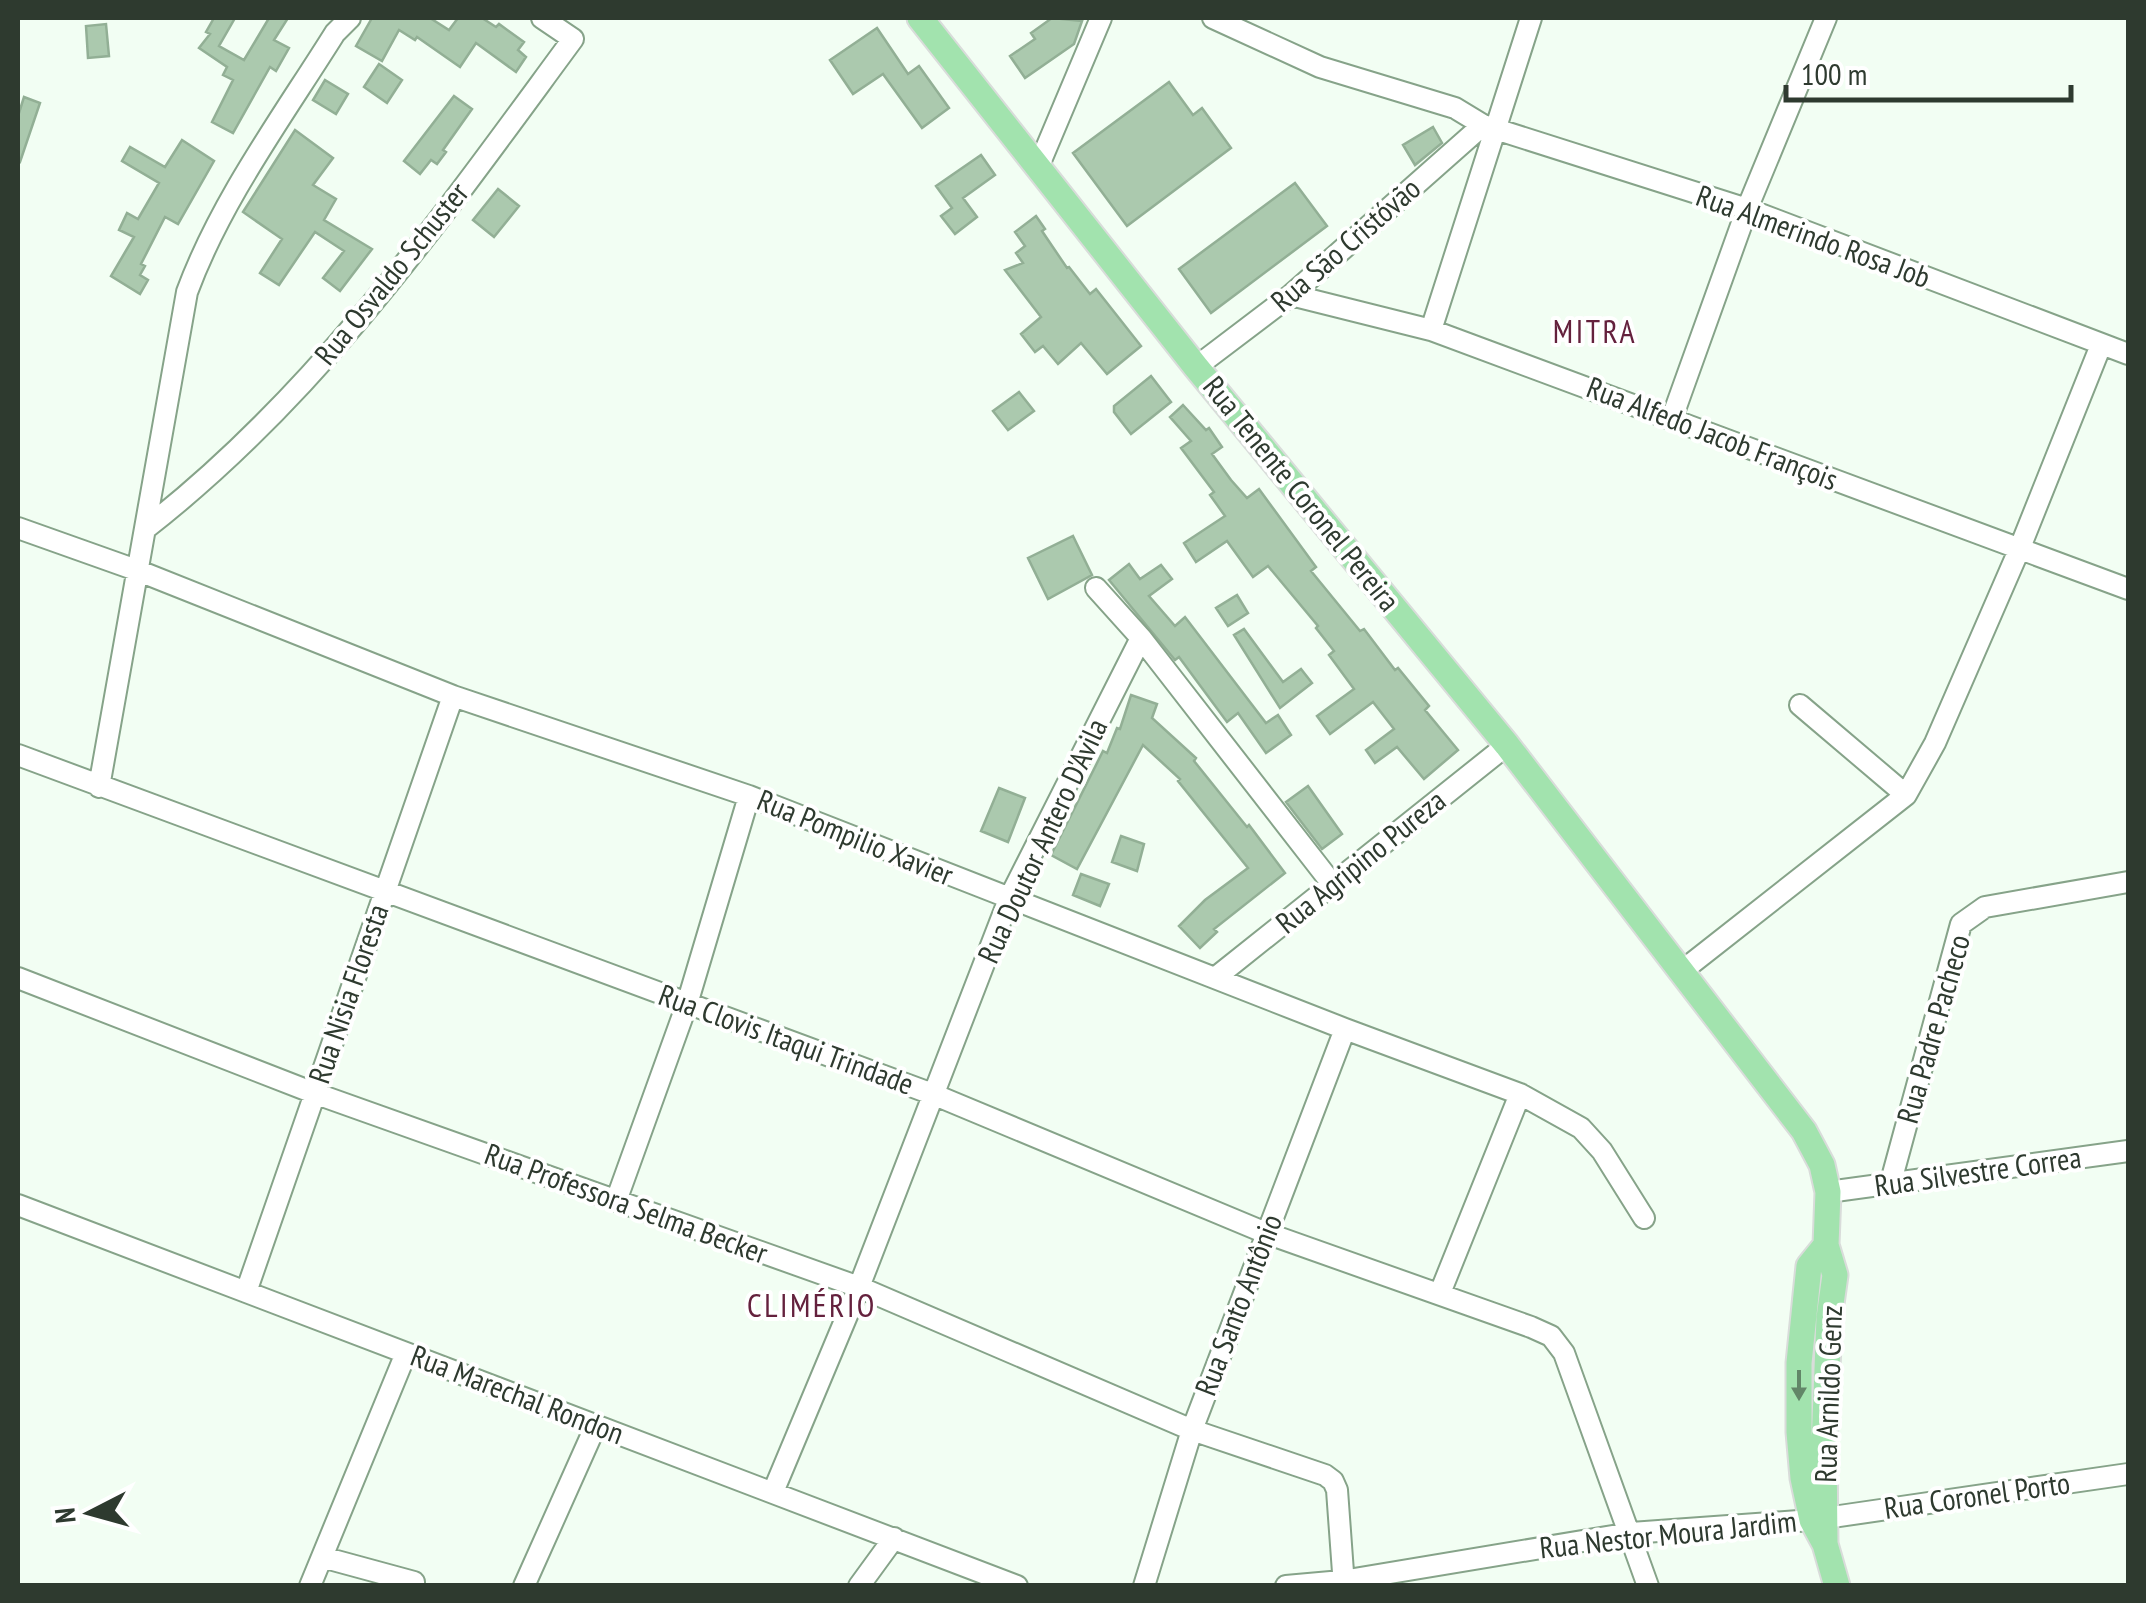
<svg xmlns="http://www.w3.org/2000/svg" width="2146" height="1603" viewBox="0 0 2146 1603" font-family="'PT Sans Narrow',sans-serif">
<rect width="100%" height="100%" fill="#f2fef3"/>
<path fill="#abc9ae" stroke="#92af95" stroke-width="2.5" d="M214 18H235L219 46 244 60 269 18H288L274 40 289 48 276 71 270 67 233 133 212 122 233 80 223 75 227 67 199 48 210 34 206 32Z
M372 18H430L449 30 458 18H482L496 27 499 24 524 42 518 50 526 57 516 72 476 43 460 67 417 37 415 40 399 30 382 61 356 46Z
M1052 18 1082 21 1074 44 1025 78 1010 56 1035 39 1031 33Z
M106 24 109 56 88 58 86 26Z
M877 28 908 74 919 66 949 108 922 128 883 74 853 94 830 60Z
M379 64 402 80 387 103 364 87Z
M325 80 348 94 336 114 313 100Z
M1169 82 1193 115 1202 108 1231 148 1127 226 1073 153Z
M454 96 472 109 443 150 446 152 437 164 431 160 420 174 404 161Z
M24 97 40 103 20 162 18 161V116Z
M1433 127 1442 143 1415 165 1403 145Z
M295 130 333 158 313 185 336 199 324 220 372 249 340 291 323 278 344 251 315 232 279 285 260 273 282 239 243 212Z
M182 140 214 161 178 224 165 217 141 264 145 266 140 275 148 280 140 294 111 276 134 237 119 230 127 213 138 219 159 183 122 161 130 147 165 167Z
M981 155 995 175 963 198 977 217 955 234 941 216 952 208 936 186Z
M1295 183 1327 226 1211 313 1179 269Z
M498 189 519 206 494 237 473 220Z
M1036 216 1045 229 1042 231 1067 268 1069 267 1090 294 1096 289 1141 346 1107 374 1081 343 1058 364 1043 346 1035 352 1021 334 1041 317 1005 270 1023 263 1016 253 1025 246 1015 232Z
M1151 376 1171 402 1131 434 1114 412V406Z
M1019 392 1034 411 1008 430 993 411Z
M1183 405 1206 430 1209 428 1222 447 1212 454 1231 480 1247 498 1259 489 1316 567 1311 571 1360 631 1364 629 1395 670 1398 668 1429 706 1425 710 1458 750 1424 779 1397 747 1375 763 1366 750 1394 729 1373 702 1330 734 1317 716 1354 689 1329 655 1334 651 1316 628 1318 626 1268 566 1253 577 1227 541 1196 562 1184 543 1225 516 1210 495 1214 492 1181 448 1191 441 1170 417Z
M1073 536 1092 575 1048 599 1028 558Z
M1129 564 1140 579 1161 565 1172 579 1149 596 1175 626 1185 617 1266 723 1278 715 1291 735 1266 753 1238 713 1227 722 1179 657 1175 660 1109 580Z
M1237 595 1248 613 1228 626 1216 608Z
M1244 629 1283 682 1301 669 1312 683 1280 708 1234 635Z
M1131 695 1157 704 1152 718 1196 758 1194 761 1247 827 1249 825 1285 873 1214 929 1217 932 1200 948 1179 926 1205 900 1248 868 1178 781 1180 779 1143 745 1077 869 1051 855 1103 751 1107 753 1117 728 1120 729Z
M1308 786 1342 834 1322 849 1286 802Z
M999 788 1025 798 1008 842 981 831Z
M1121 836 1144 844 1137 871 1112 862Z
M1081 874 1109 884 1100 906 1073 895Z"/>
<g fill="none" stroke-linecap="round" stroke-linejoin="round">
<defs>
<path id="minor" d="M1213 18 1320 67 1455 108 1483 125
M1039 165 1101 18
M1291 295 1431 330 2128 589
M1431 330 1531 18
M1196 367 1291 295 1483 125 1747 209 2128 354
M1672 418 1747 209 1826 18
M18 528 139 571 453 696 749 796 1345 1029 1520 1094 1581 1128 1602 1151 1644 1218
M145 529C318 395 444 214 573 39L542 18
M1096 588 1141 638 1333 885
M1800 705 1906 795
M18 755 935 1095 1266 1233 1531 1327 1551 1336 1564 1353 1648 1586
M99 787 187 292C221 200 283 116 335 33L350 18
M1682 971 1906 795 1935 743 2019 550 2101 345
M18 978 314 1093 859 1287 1192 1430 1325 1475 1333 1481 1337 1490 1344 1586
M1215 978 1507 745
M1890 1185 1961 924 1985 907 2128 882
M1828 1192 2128 1151
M616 1201 687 1004 749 796
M18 1205 1017 1586
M246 1292 453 696
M1440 1293 1520 1094
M773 1492 859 1287 1009 899 1141 638
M322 1557 414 1582
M310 1586 406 1353
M524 1586 596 1425
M859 1586 894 1538
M1144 1586 1192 1430 1345 1029
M1286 1586 1342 1581 1631 1533 1812 1520 2128 1474"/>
<path id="major" d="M920 18 1196 367 1507 745 1804 1131 1822 1165 1828 1192 1826 1245 1835 1275 1829 1318 1824 1446 1825 1544
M1826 1245 1809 1266 1799 1363V1432L1803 1478 1812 1520 1825 1544 1837 1586"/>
</defs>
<use href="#minor" stroke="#86a389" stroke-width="24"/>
<use href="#major" stroke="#d9dcda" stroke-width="29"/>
<use href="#minor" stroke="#fff" stroke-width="20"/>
<use href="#major" stroke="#a2e3ae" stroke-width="25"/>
</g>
<defs><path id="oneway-solid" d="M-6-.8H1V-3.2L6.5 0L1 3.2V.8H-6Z" transform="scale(2.5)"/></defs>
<use fill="#628668" href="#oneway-solid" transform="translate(1799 1385) rotate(90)"/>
<g text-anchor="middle" stroke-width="8" stroke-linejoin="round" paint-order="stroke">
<g font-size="30" fill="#2e3a2f" stroke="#fff">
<text transform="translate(1813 237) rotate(20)" y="10">Rua Almerindo Rosa Job</text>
<text transform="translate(1346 245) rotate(-41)" y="10">Rua São Cristóvão</text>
<text transform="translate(392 274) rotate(-51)" y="10">Rua Osvaldo Schuster</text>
<text transform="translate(1712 434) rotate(21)" y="10">Rua Alfedo Jacob François</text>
<text transform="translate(1301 494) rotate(51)" y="10">Rua Tenente Coronel Pereira</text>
<text transform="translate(855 838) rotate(22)" y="10">Rua Pompilio Xavier</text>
<text transform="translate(1043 841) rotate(-65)" y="10">Rua Doutor Antero D'Avila</text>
<text transform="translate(1361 862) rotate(-39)" y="10">Rua Agripino Pureza</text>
<text transform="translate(349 994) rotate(-71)" y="10">Rua Nisia Floresta</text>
<text transform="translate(1934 1029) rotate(-74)" y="10">Rua Padre Pacheco</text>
<text transform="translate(786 1040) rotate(20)" y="10">Rua Clovis Itaqui Trindade</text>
<text transform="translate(1978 1172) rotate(-8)" y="10">Rua Silvestre Correa</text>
<text transform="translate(626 1204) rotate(20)" y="10">Rua Professora Selma Becker</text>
<text transform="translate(1239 1305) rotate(-69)" y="10">Rua Santo Antônio</text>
<text transform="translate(1829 1394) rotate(-88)" y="10">Rua Arnildo Genz</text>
<text transform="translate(517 1395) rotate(21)" y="10">Rua Marechal Rondon</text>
<text transform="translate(1977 1496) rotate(-8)" y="10">Rua Coronel Porto</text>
<text transform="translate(1668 1535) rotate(-6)" y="10">Rua Nestor Moura Jardim</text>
</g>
<g font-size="32" letter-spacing="2.5" fill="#64213d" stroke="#fff">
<text x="1595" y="343">MITRA</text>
<text x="812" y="1317">CLIMÉRIO</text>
</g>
</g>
<rect width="2146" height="1603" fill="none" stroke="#2e3a2f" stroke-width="40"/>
<g transform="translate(90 1513) rotate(264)" stroke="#ffffff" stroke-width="8" paint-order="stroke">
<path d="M0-8L18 38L0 25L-18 38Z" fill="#2e3a2f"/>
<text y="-15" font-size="28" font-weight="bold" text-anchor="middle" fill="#2e3a2f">N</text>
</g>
<path d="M1786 85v15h285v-15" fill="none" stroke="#2e3a2f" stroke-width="5"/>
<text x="1801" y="85" font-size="30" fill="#2e3a2f" stroke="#ffffff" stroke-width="8" paint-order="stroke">100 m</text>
</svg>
